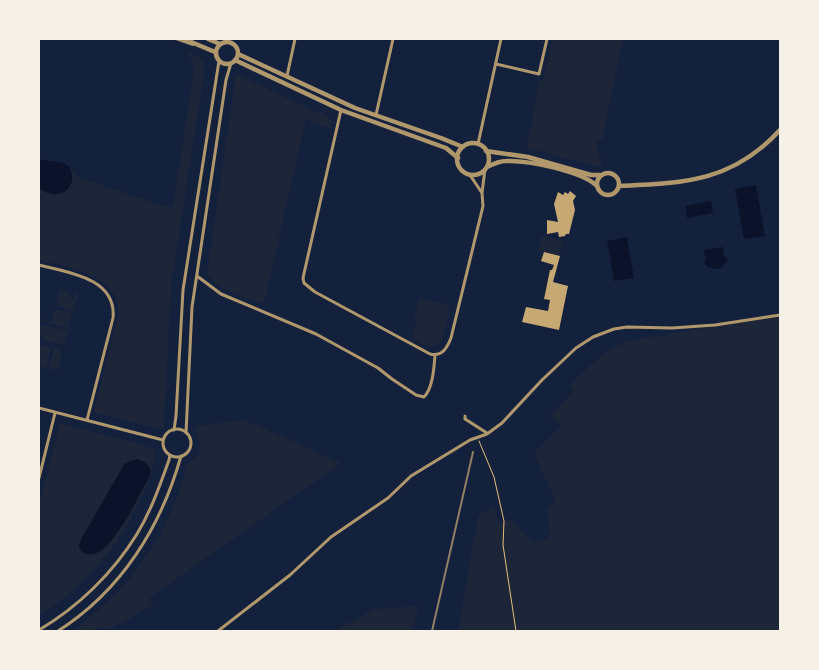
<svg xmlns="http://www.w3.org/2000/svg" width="819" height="670" viewBox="0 0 819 670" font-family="'Open Sans',sans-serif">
<rect width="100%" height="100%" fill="#14213d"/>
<path fill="#1d2539" d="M552 39H623L602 140H598L597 146 599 158H601L602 165 597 166 527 148 539 81H543Z
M186 51C194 55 204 57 205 67L171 286 164 427 162 429 94 412 118 315C121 273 69 268 39 260V188L53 194 72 173 69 166 78 177 166 207 173 206 194 70 192 61Z
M236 74 312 110 323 113 332 120 331 129 306 119 264 304C245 297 218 292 207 273Z
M542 236 563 240 559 255 538 250Z
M60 289 70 292 69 297 74 299 76 291 79 292 73 311 56 306Z
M419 298 450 306 443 339 442 342 433 347 419 343 412 337 416 325 414 320Z
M55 309 72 313 68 328 42 321 43 319 52 321Z
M780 316V631H458L478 516 493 506 498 523 511 520 533 543 550 537 547 507 556 502 534 453 561 426 551 416 573 391 569 386C584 372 601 352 621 344 634 338 653 336 668 336V334Z
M41 324 68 331 64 345 43 340 44 335 39 334Z
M41 345 51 348 46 368 39 366V348L40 349Z
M54 348 61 350 60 354 62 355 58 371 49 368Z
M245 420 341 463 149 598 153 604 128 620 104 631 101 627 92 631H73L111 599 131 577 161 534 178 495 187 466 199 453 200 444 196 434 195 426Z
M60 423 153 448 156 454C152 476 143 496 133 515 109 558 80 589 39 616V506Z
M419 606 412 631H333L375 609Z"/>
<path fill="#0b132b" d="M39 159C49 162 60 160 69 166 81 189 57 203 39 188Z
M756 185 765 236 744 239 735 189Z
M711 201 713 213 687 218 685 206Z
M627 237 634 278 614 281 607 241Z
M723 247 724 257H727V261L721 268 716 269C710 268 705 268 704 260H706L704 250Z
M137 459C147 462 153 468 149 478 139 494 109 562 87 554 82 552 80 551 79 546L80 541 125 463Z"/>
<path fill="#c6a872" d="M570 191 576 196 573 201 575 210 569 234H566L565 236 559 237 558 232 547 234V220L558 222 554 204 558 192 563 195 565 192 568 194Z
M544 252 560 256 553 282 568 286 559 330 522 322 526 307 548 311 550 300 544 299 550 270H552L554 265 541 261Z"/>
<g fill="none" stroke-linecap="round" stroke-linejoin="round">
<path stroke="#e5c07b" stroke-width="1" d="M479 441 494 477 504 521 503 545 516 631"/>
<path stroke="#b1986c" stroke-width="2" d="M176 39 193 45"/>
<path stroke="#b1986c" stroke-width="3" d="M496 64 539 74 547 39
M287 76 295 39
M341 110 303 278 304 283 315 292 430 354C442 357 447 348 451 338L483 206 482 193 485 169
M376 115 393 39
M478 144 501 39
M470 175 482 193
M39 265C67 272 117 278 113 318L87 420
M197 276 221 294 316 334 378 368 392 379 416 395 424 397C433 388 434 367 435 355
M39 408 163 440
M465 416V419L487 433
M163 443a14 14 0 1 1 28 0a14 14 0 1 1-28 0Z
M174 430 176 416 183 290 219 61
M186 433 192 307 226 80 231 63
M39 478 55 413
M39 630C78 607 113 573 137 534 151 511 160 485 169 460L170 455
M58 631C121 591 161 527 181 456
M218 631 290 575 331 537 388 498 411 476 470 440 487 434 502 423 542 380 576 348 593 337 614 329 627 327 672 328 715 325 780 315"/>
<path stroke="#b1986c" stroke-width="4.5" d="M184 39 215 52
M208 39 220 44
M216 53a11 11 0 1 1 22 0a11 11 0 1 1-22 0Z
M238 54 355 108 441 138 463 147
M235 60 341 110 446 148 458 158
M457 159a16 16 0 1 1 32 0a16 16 0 1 1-32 0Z
M486 151 528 157 591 175H600
M487 167C493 164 499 161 506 161 528 160 580 171 596 185
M597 184a11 11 0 1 1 22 0a11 11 0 1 1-22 0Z
M619 186C685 183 732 182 780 130"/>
<path stroke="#918062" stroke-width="2" d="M432 631 473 452"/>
</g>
<rect width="819" height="670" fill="none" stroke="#f6f1e7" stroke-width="80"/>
</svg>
